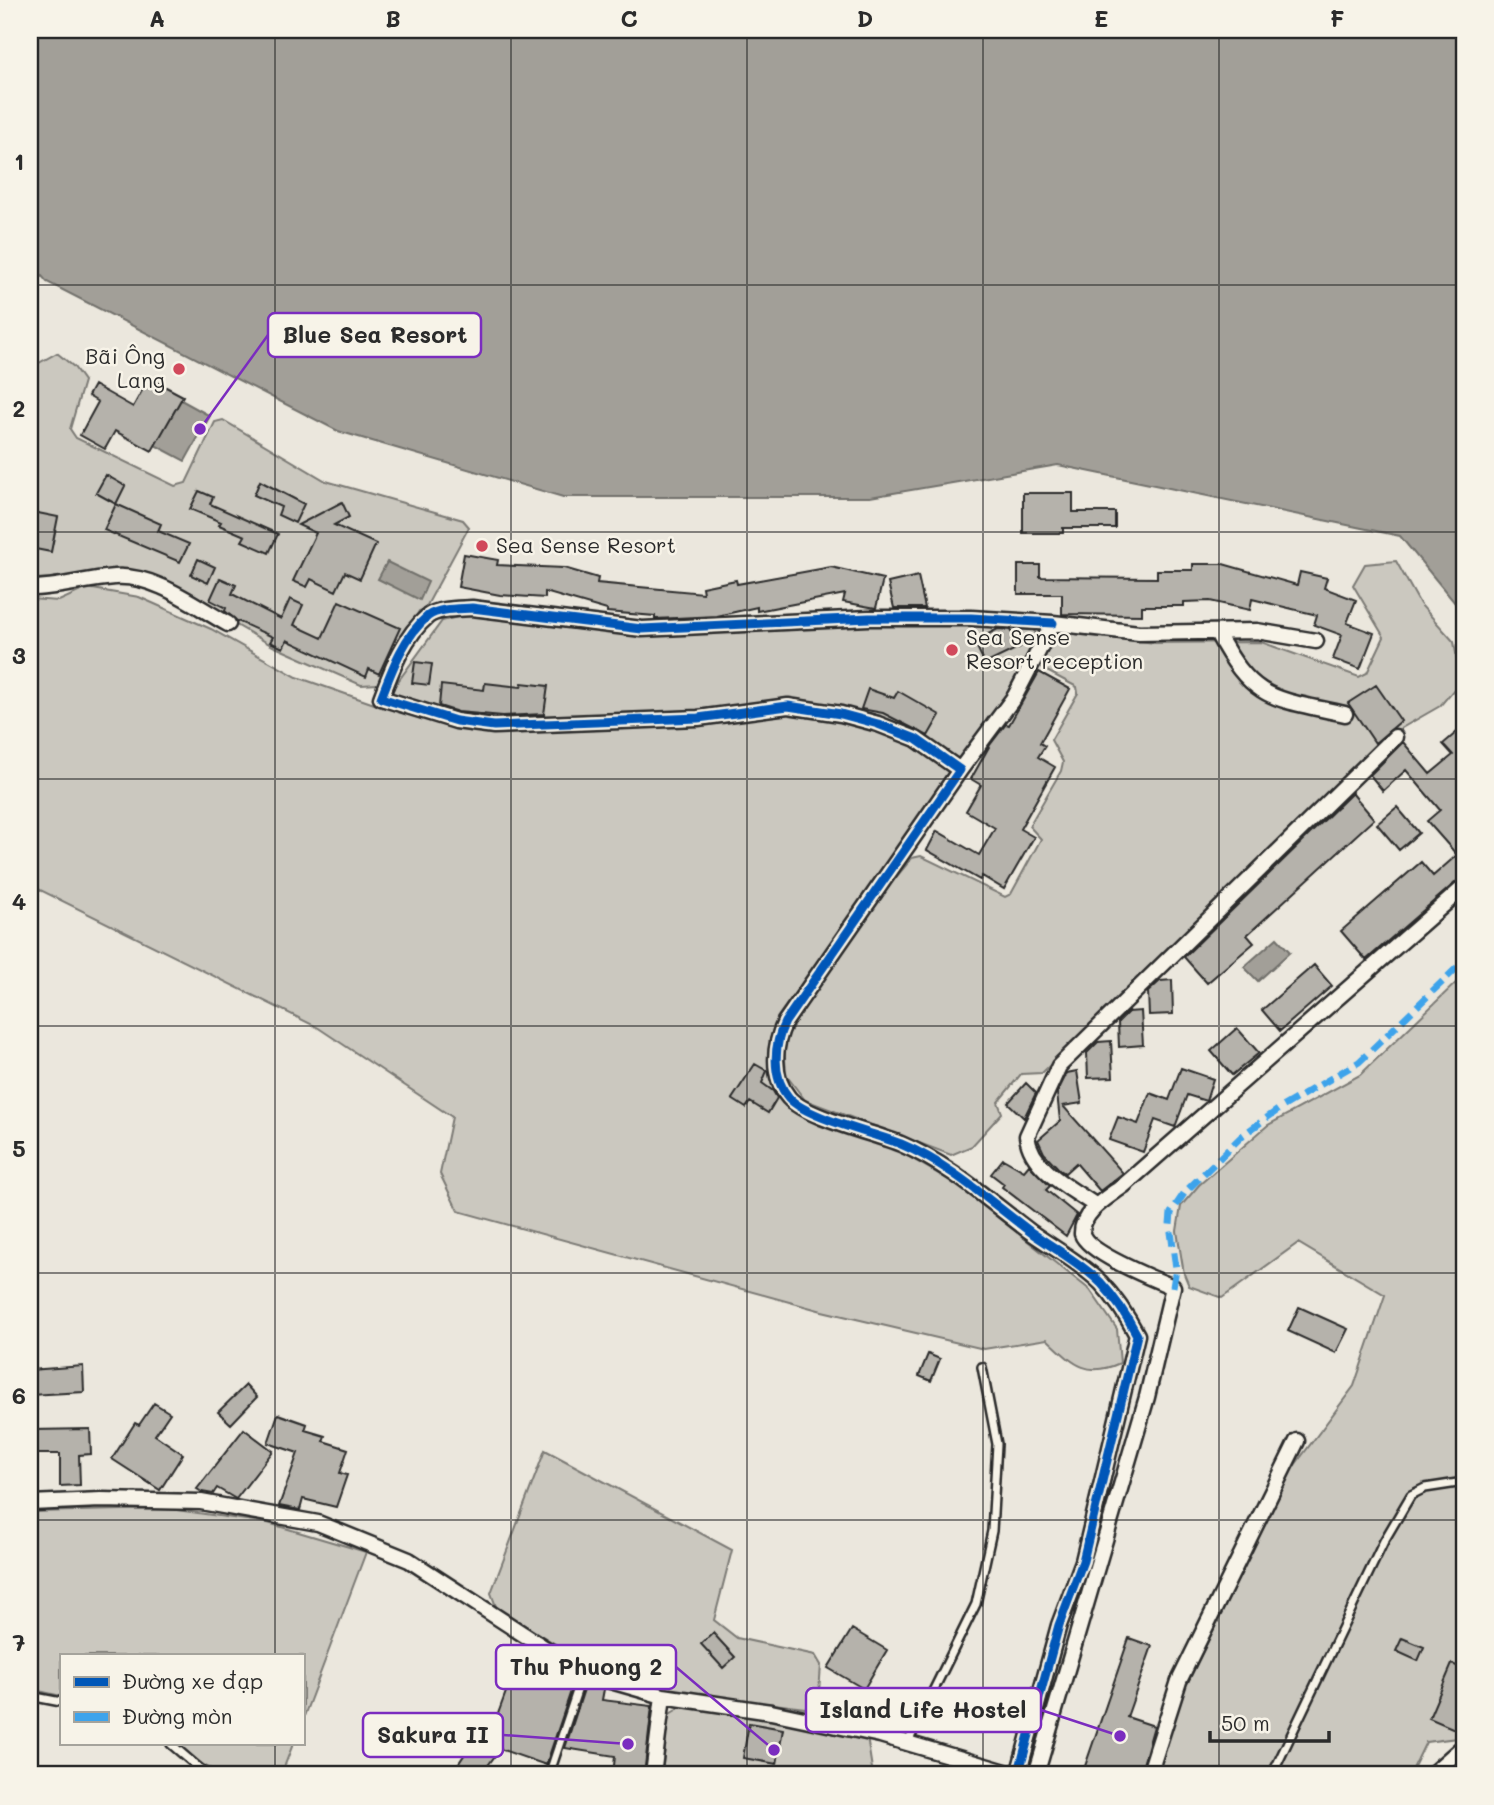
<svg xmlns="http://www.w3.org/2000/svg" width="1494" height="1805" viewBox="0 0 1494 1805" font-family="Mali,sans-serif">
<rect width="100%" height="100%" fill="#ebe7dd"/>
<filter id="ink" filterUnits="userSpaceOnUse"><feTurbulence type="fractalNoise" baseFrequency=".0143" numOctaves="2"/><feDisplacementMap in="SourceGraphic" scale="14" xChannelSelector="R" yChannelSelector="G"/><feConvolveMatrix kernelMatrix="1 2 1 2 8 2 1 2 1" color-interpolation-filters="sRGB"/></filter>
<g filter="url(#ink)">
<path fill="#cbc8bf" stroke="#7b7a75" stroke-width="2" d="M57 353 74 367 84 381 70 429 76 438 175 486 186 483 215 422 223 420 326 481 463 520 469 527 425 609 419 611 378 684 361 685 273 646 196 602 124 576 30 579V368Z
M1396 561 1420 604 1454 642 1461 681 1440 706 1393 733 1042 1073 1021 1074 998 1102 1002 1113 972 1146 951 1155 805 1100 786 1075 784 1043 798 1013 872 906 912 858 921 856 1005 897 1011 894 1041 839 1029 826 1061 771 1063 762 1051 740 1078 693 1077 687 1043 669 1041 660 1054 634 1067 632 1155 643 1261 642 1359 677 1367 673 1384 637 1353 585 1365 564Z
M87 588 139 597 211 629 297 677 380 706 442 621 469 614 637 633H713L866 623H971L1033 629 1039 639 1024 672 777 1018C762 1054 772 1076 788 1109L897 1150 954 1183 1090 1290 1117 1329 1120 1363C1085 1379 1072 1362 1047 1339L984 1349 822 1311 458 1211 440 1174 452 1117 317 1027 30 885V599L59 601Z
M1464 975V1737L1426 1742 1410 1775H1156L1186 1686 1292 1469 1354 1386 1385 1295 1298 1243 1222 1298 1189 1286 1184 1274 1177 1231 1181 1206 1199 1185 1268 1125 1360 1075Z
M545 1450 732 1550 714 1620 737 1638 815 1655 821 1665 818 1706 805 1708 679 1692 594 1667 497 1609 491 1593Z
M170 1509 268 1523 366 1552 303 1719V1656H61V1696L30 1689V1512Z
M681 1707 767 1717 867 1737 873 1775H662L668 1715Z
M179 1744H293L281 1775C234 1775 214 1782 179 1744Z"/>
<path fill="#a29f98" stroke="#72716c" stroke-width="2" d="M30 30H1464V614L1400 536 1058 465 870 497H563L338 431 47 282 30 262Z
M181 400 210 416 185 461 155 445Z
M387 562 428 582 420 600 378 579Z
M1277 938 1290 952 1258 981 1244 967Z"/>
<path fill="#b5b2ab" stroke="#2b2b2b" stroke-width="2" d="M149 378 183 396 152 451 115 431 105 449 80 435 98 402 88 396 94 385 133 407Z
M106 475 125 486 116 504 96 493Z
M260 481 304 504 295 523 278 515 281 507 254 495Z
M199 491 213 497 210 504 278 534 269 553 242 541 245 536 219 525 221 522 190 509Z
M1023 493H1073V512H1115V528H1063V533H1023Z
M342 502 349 517 334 525 376 544 360 579 345 572 336 591 311 579 307 587 293 581 316 533 298 525Z
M116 504 161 524 158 531 189 544 180 562 104 530Z
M33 512 58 517 51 552 30 548Z
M464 554 498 560 497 565 564 568 598 578 597 583 703 593 702 587 736 580 737 584 831 567 883 579 876 608 843 602 845 594 757 611V607L717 616 655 619V616L607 612V610L545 592V598L500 595 458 587Z
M198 559 215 567 208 583 191 575Z
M1193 564H1223L1297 585 1300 572 1327 578 1324 588 1356 600 1347 623 1374 633 1360 669 1333 659 1342 635 1314 625 1317 615 1252 599 1250 610 1210 601 1184 602V606H1142V615L1062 614V594H1018V565H1040V577L1157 578V570H1193Z
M918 576 925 608H894L888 583Z
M220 578 236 585 232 594 281 619 290 599 303 605 294 625 322 638 339 601 400 628 379 674 369 669 366 677 287 640 283 648 270 642 273 637 237 621 225 611 226 608 210 600Z
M998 629 1011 630 1020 647 985 664 974 641Z
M415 662 432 664 429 685 412 683Z
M1039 672 1070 689 1040 743 1045 746 1038 757 1055 767 1020 829 1034 837 1004 889 982 876 980 880 927 850 937 831 979 855 995 828 966 811 981 785 971 779 990 745 1006 724 1009 725Z
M485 683 521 687 522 683 548 686 544 714 503 716 458 712 439 706 441 685 484 690Z
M1376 685 1401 721 1375 743 1348 703Z
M868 689 894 698 898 691 940 715 928 736 883 713 861 709Z
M1464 726V875L1366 960 1341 931 1421 862 1433 876 1457 855 1427 821 1440 810 1406 770 1383 791 1370 775 1403 742 1430 774 1453 755 1443 744Z
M1352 793 1374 819 1247 935 1254 943 1207 983 1184 957Z
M1397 807 1419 833 1399 850 1377 824Z
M1314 965 1332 986 1280 1031 1262 1010Z
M1172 980 1173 1014 1149 1015 1148 992 1160 981Z
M1141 1011 1143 1045 1119 1047 1118 1022 1128 1012Z
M1237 1028 1259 1053 1232 1075 1211 1051Z
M1111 1041 1113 1077 1088 1078 1087 1053 1098 1042Z
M755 1064 767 1071 762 1083 773 1091 777 1098 768 1113 750 1102 746 1108 732 1099Z
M1181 1068 1213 1079 1206 1101 1187 1095 1175 1127 1155 1120 1143 1152 1109 1140 1118 1117 1138 1124 1150 1093 1169 1100Z
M1077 1071 1082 1103 1063 1106 1123 1173 1100 1191 1076 1163 1065 1173 1060 1170 1044 1153 1038 1140 1060 1121 1057 1093 1067 1073Z
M1026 1083 1036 1093 1024 1118 1008 1103Z
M1003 1159 1024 1171 1029 1165 1050 1186 1046 1190 1077 1215 1066 1236 1002 1187 1004 1184 991 1174Z
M1299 1307 1348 1329 1336 1353 1288 1331Z
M928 1354 940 1359 931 1381 919 1376Z
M83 1366 84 1392 30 1395V1370Z
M246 1385 257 1397 231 1424 218 1412Z
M154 1403 170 1413 155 1435 183 1454 160 1490 112 1459 135 1423 139 1425Z
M278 1414 307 1424 305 1430 325 1436 323 1441 348 1449 340 1473 347 1475 336 1507 303 1499 300 1510 279 1506 298 1453 268 1443Z
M90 1429 91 1454 79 1455 80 1485 60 1486V1454H33L32 1430Z
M244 1429 273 1451 236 1499 217 1488 213 1494 202 1492 197 1489Z
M852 1629 887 1650 864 1689 828 1668Z
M713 1633 735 1657 723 1668 701 1644Z
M1129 1638 1152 1646 1127 1717 1154 1726 1140 1775H1082Z
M1402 1638 1424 1647 1418 1661 1396 1651Z
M517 1662 574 1682 546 1765 500 1749 481 1775H451L478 1734 488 1741Z
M1452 1664 1464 1669V1733L1429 1718Z
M585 1686 604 1689 602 1700 652 1706 644 1775H613L615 1756 565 1748Z
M856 1688 867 1693 862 1705 871 1708 865 1721 845 1713Z
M749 1723 783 1729 777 1764 743 1758Z"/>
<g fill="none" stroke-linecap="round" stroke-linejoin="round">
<defs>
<path id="lane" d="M30 1696 61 1702
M908 1742 976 1604 992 1531 997 1444 982 1367
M171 1744 207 1775
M549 1775 583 1673
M1272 1775 1384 1541 1411 1495 1425 1488 1464 1482"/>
<path id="street" d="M30 588C59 588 86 579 115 577 155 574 195 606 228 624
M1217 633C1254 702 1273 698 1345 714
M960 770 1015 696 1053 623 1139 633 1257 631 1316 641
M1096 1206C1071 1188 1031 1170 1027 1136L1059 1066 1395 737
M30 1503 101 1500 201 1502 318 1523 409 1560 583 1673 663 1696 771 1712 880 1735 1016 1775
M653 1775 663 1696
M1018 1775 1059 1625 1083 1561 1137 1335C1127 1316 1116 1299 1101 1283 1082 1264 1055 1249 1032 1233 989 1201 951 1165 901 1144 874 1133 807 1118 789 1098 771 1077 774 1044 785 1022L960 770 916 739 878 724 841 714 788 706 698 718 494 726 456 721 381 698C392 669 404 636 428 616 439 608 459 609 472 608L642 629 869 618H971L1053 623
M1036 1775 1147 1397 1173 1287C1154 1279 1088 1253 1082 1234 1081 1212 1107 1198 1123 1186L1464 887
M1149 1775 1179 1681 1297 1441
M1431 1775 1464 1746"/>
</defs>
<use href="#lane" stroke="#2b2b2b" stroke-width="12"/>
<use href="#street" stroke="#2b2b2b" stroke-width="19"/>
<use href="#lane" stroke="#f7f3e8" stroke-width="7"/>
<use href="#street" stroke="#f7f3e8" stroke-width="14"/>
<path stroke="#3ea3eb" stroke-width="7" stroke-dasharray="14 7" stroke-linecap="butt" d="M1173 1287 1176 1268 1170 1225 1171 1213 1185 1192 1243 1135 1282 1107 1359 1062 1464 961"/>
<defs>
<path id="cycleway" d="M1018 1775 1059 1625 1083 1561 1137 1335C1127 1316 1116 1299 1101 1283 1082 1264 1055 1249 1032 1233 989 1201 951 1165 901 1144 874 1133 807 1118 789 1098 771 1077 774 1044 785 1022L960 770 916 739 878 724 841 714 788 706 698 718 494 726 456 721 381 698C392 669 404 636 428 616 439 608 459 609 472 608L642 629 869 618H971L1053 623"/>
</defs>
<use href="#cycleway" stroke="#f7f3e8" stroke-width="13"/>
<use href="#cycleway" stroke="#0057b8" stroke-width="9"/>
</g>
</g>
<path fill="none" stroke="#2b2b2b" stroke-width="2" stroke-opacity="0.55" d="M275 30V1656M511 30V1775M747 30V1775M983 30V1775M1219 30V1775M30 285H1464M30 532H1464M30 779H1464M30 1026H1464M30 1273H1464M30 1520H1464M275 1744V1775"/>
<g fill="#d1495b" stroke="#f7f3e8" stroke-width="2.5">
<circle cx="179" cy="369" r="7"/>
<circle cx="482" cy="546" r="7"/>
<circle cx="952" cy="650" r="7"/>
</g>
<g text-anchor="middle" stroke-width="5" stroke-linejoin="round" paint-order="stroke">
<g font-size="21" fill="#2b2b2b" stroke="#f7f3e8" text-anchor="start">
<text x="165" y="364" text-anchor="end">Bãi Ông<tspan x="165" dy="24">Lang</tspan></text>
<text x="496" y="553">Sea Sense Resort</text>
<text x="966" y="645">Sea Sense<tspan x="966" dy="24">Resort reception</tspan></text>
</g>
</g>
<path fill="none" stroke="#7b2cbf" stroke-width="2.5" d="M200 429L268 335M774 1750L676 1667M1120 1736L1041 1710M628 1744L503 1735"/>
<g fill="#7b2cbf" stroke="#f7f3e8" stroke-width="2.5">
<circle cx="200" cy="429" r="7"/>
<circle cx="774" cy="1750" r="7"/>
<circle cx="1120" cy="1736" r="7"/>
<circle cx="628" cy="1744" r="7"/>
</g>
<g fill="#f7f3e8" stroke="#7b2cbf" stroke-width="2.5">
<rect x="268" y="313" width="213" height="44" rx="7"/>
<rect x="496" y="1645" width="180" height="44" rx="7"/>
<rect x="806" y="1688" width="235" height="44" rx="7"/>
<rect x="363" y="1713" width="140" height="44" rx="7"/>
</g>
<g font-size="23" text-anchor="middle" font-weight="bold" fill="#2b2b2b">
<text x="375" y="343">Blue Sea Resort</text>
<text x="586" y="1675">Thu Phuong 2</text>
<text x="923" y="1718">Island Life Hostel</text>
<text x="433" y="1743">Sakura II</text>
</g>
<rect width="1494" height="1805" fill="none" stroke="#f7f3e8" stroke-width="77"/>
<rect x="60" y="1654" width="245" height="91" fill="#f7f3e8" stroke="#a5a39c" stroke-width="2"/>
<rect x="74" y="1677" width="35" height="10" fill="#0057b8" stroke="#a5a39c" stroke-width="2"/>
<text x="122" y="1689" font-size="21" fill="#2b2b2b">Đường xe đạp</text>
<rect x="74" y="1712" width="35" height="10" fill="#3ea3eb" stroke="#a5a39c" stroke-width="2"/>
<text x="122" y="1724" font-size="21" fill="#2b2b2b">Đường mòn</text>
<path d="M1210 1731v10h119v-10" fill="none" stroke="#2b2b2b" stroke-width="3.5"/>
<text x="1221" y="1731" font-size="21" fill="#2b2b2b" stroke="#f7f3e8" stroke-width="5" paint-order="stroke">50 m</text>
<rect x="38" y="38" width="1418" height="1728" fill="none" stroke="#2b2b2b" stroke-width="2.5"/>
<g font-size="23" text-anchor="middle" font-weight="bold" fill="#2b2b2b">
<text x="157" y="27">A</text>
<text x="393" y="27">B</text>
<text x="629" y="27">C</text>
<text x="865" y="27">D</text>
<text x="1101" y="27">E</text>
<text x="1337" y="27">F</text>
<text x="19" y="170">1</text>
<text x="19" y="417">2</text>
<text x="19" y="664">3</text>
<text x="19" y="910">4</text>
<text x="19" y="1157">5</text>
<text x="19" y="1404">6</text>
<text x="19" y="1651">7</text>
</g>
</svg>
